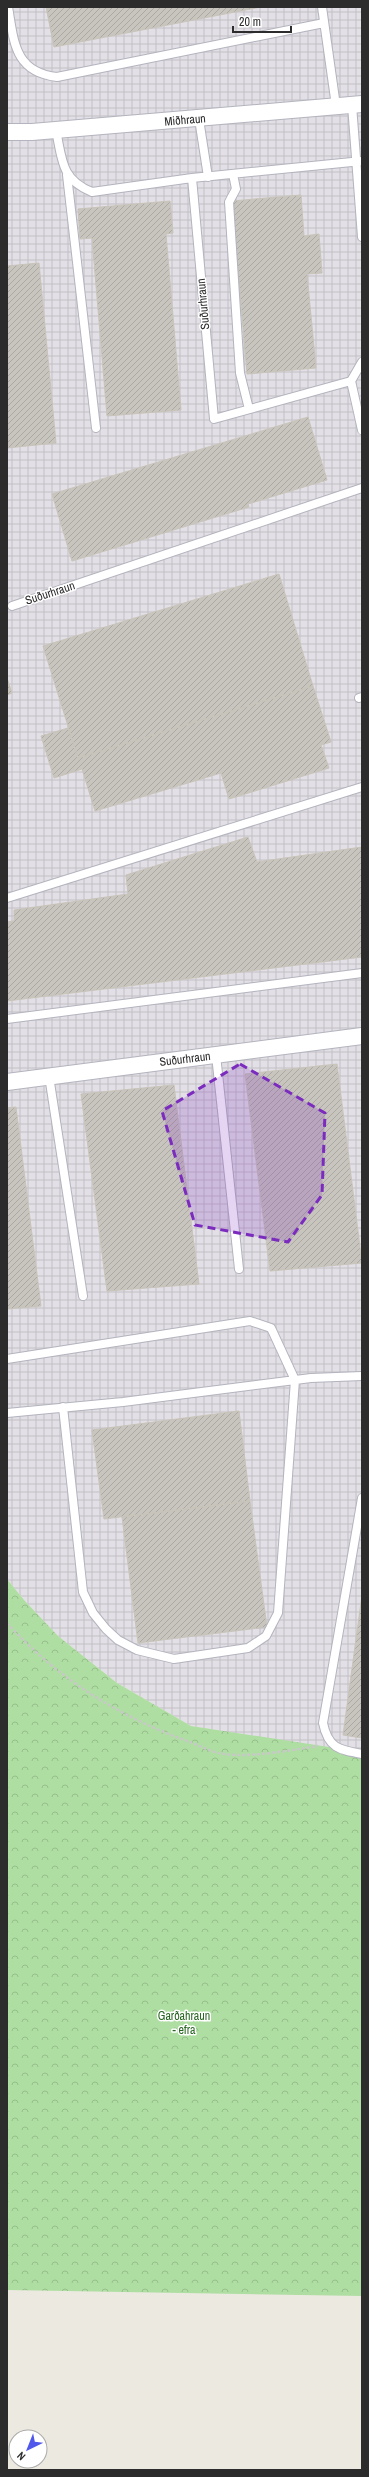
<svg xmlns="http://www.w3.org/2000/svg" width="369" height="2477" viewBox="0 0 369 2477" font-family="'Archivo Narrow',sans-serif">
<defs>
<pattern id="industrial-grid" width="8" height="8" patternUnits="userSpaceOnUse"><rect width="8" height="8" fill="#e2dfe6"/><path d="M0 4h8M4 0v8" fill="none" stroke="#c2c0c5"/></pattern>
<pattern id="forest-crowns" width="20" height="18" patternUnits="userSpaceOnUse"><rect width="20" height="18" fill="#aedea1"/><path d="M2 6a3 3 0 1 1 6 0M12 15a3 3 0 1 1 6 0" fill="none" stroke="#96bf8b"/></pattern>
<pattern id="building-hatch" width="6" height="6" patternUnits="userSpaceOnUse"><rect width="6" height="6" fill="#c8c5bf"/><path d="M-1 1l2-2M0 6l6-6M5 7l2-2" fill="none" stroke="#aca9a4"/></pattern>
</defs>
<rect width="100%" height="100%" fill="#ece9e0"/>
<path fill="url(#industrial-grid)" d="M7 7H362V1796L246 1735 191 1726 117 1683 58 1636 24 1600 7 1579Z"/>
<path fill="url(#forest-crowns)" d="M7 1579 24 1600 58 1636 117 1683 191 1726 329 1747 362 1755V2296L7 2290Z"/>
<path fill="url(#building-hatch)" stroke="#c8c4b9" d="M46 7H261L54 47Z
M301 195 304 236 319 234 322 273 307 274 316 368 247 374 232 201Z
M170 201 173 233 166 234 181 410 107 416 92 238 80 239 78 209Z
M39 263 56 443 7 448V266Z
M308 417 327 480 248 504 249 507 72 561 52 494Z
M279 574 313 686 78 758 43 646Z
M7 678 12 693 7 695Z
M313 686 331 742 321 745 329 768 229 799 221 773 95 811 82 769 54 778 41 736 68 728 78 758Z
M248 837 257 862 362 847V957L7 1001V922L14 921V910L128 894 126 875Z
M337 1064 362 1263 270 1271 245 1074Z
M174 1085 199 1284 107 1291 81 1094Z
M16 1107 41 1306 7 1309V1108Z
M239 1411 250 1501 104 1519 92 1430Z
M250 1501 267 1627 138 1643 122 1517Z
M362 1595V1738L343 1735Z"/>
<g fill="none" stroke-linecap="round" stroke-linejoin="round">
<defs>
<path id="service" d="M8 7C14 41 14 72 57 77L324 23
M322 7 336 106
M352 105 362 237
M199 119 208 177
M56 130C62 159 61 180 92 192L192 178 214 419 351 381
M233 174 236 189 229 202 240 373 249 409
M67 175 96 428
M192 178 362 161
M362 362 351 381 362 430
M12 606 362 488
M359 698 362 697
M7 898 362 787
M7 1019 362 973
M216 1055 239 1269
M49 1076 83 1296
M7 1359 250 1321 271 1328 295 1380 278 1613 266 1636 248 1648 174 1659 137 1650 118 1640 106 1629 93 1613 83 1592 63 1407
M7 1413 123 1402 311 1378 362 1376
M362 1498 323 1723C328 1748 339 1750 362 1754"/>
<path id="minor" d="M7 132H32L362 104
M7 1082 362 1036"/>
</defs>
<use href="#service" stroke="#b3b4be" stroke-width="10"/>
<use href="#minor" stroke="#b3b4be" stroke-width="18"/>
<path stroke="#c8c8c8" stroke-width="2.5" stroke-dasharray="3 2" stroke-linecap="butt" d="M7 1623C57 1678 118 1716 187 1741 199 1745 212 1753 224 1754 250 1758 292 1750 318 1746"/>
<use href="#service" stroke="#fff" stroke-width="8"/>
<use href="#minor" stroke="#fff" stroke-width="16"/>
</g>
<path fill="#7b2cbf" fill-opacity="0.2" stroke="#7b2cbf" stroke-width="3" stroke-dasharray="8 5" stroke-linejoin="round" d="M240 1064 325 1113 322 1195 288 1242 195 1225 162 1111Z"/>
<g text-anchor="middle" stroke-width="3" stroke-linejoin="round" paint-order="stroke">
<g font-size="12" fill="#2c2c2c" stroke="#fff">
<text transform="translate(185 120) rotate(-5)" y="4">Miðhraun</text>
<text transform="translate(203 304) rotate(-95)" y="4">Suðurhraun</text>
<text transform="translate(50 593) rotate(-18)" y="4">Suðurhraun</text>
<text transform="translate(185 1059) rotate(-7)" y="4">Suðurhraun</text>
</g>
<g font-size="12" fill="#276421" stroke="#fff">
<text x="184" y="2020">Garðahraun<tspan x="184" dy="14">- efra</tspan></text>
</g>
</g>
<rect width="369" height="2477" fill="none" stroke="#2c2c2c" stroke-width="16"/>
<g transform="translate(28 2449) rotate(223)"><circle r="19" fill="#ffffff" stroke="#ababab"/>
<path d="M0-3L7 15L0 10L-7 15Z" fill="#4f58ea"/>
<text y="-6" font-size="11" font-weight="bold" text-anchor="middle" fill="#2c2c2c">N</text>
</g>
<path d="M233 26v6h58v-6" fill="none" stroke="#2c2c2c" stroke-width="2"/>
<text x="239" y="26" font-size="12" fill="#2c2c2c" stroke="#ffffff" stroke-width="3" paint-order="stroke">20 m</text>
</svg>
